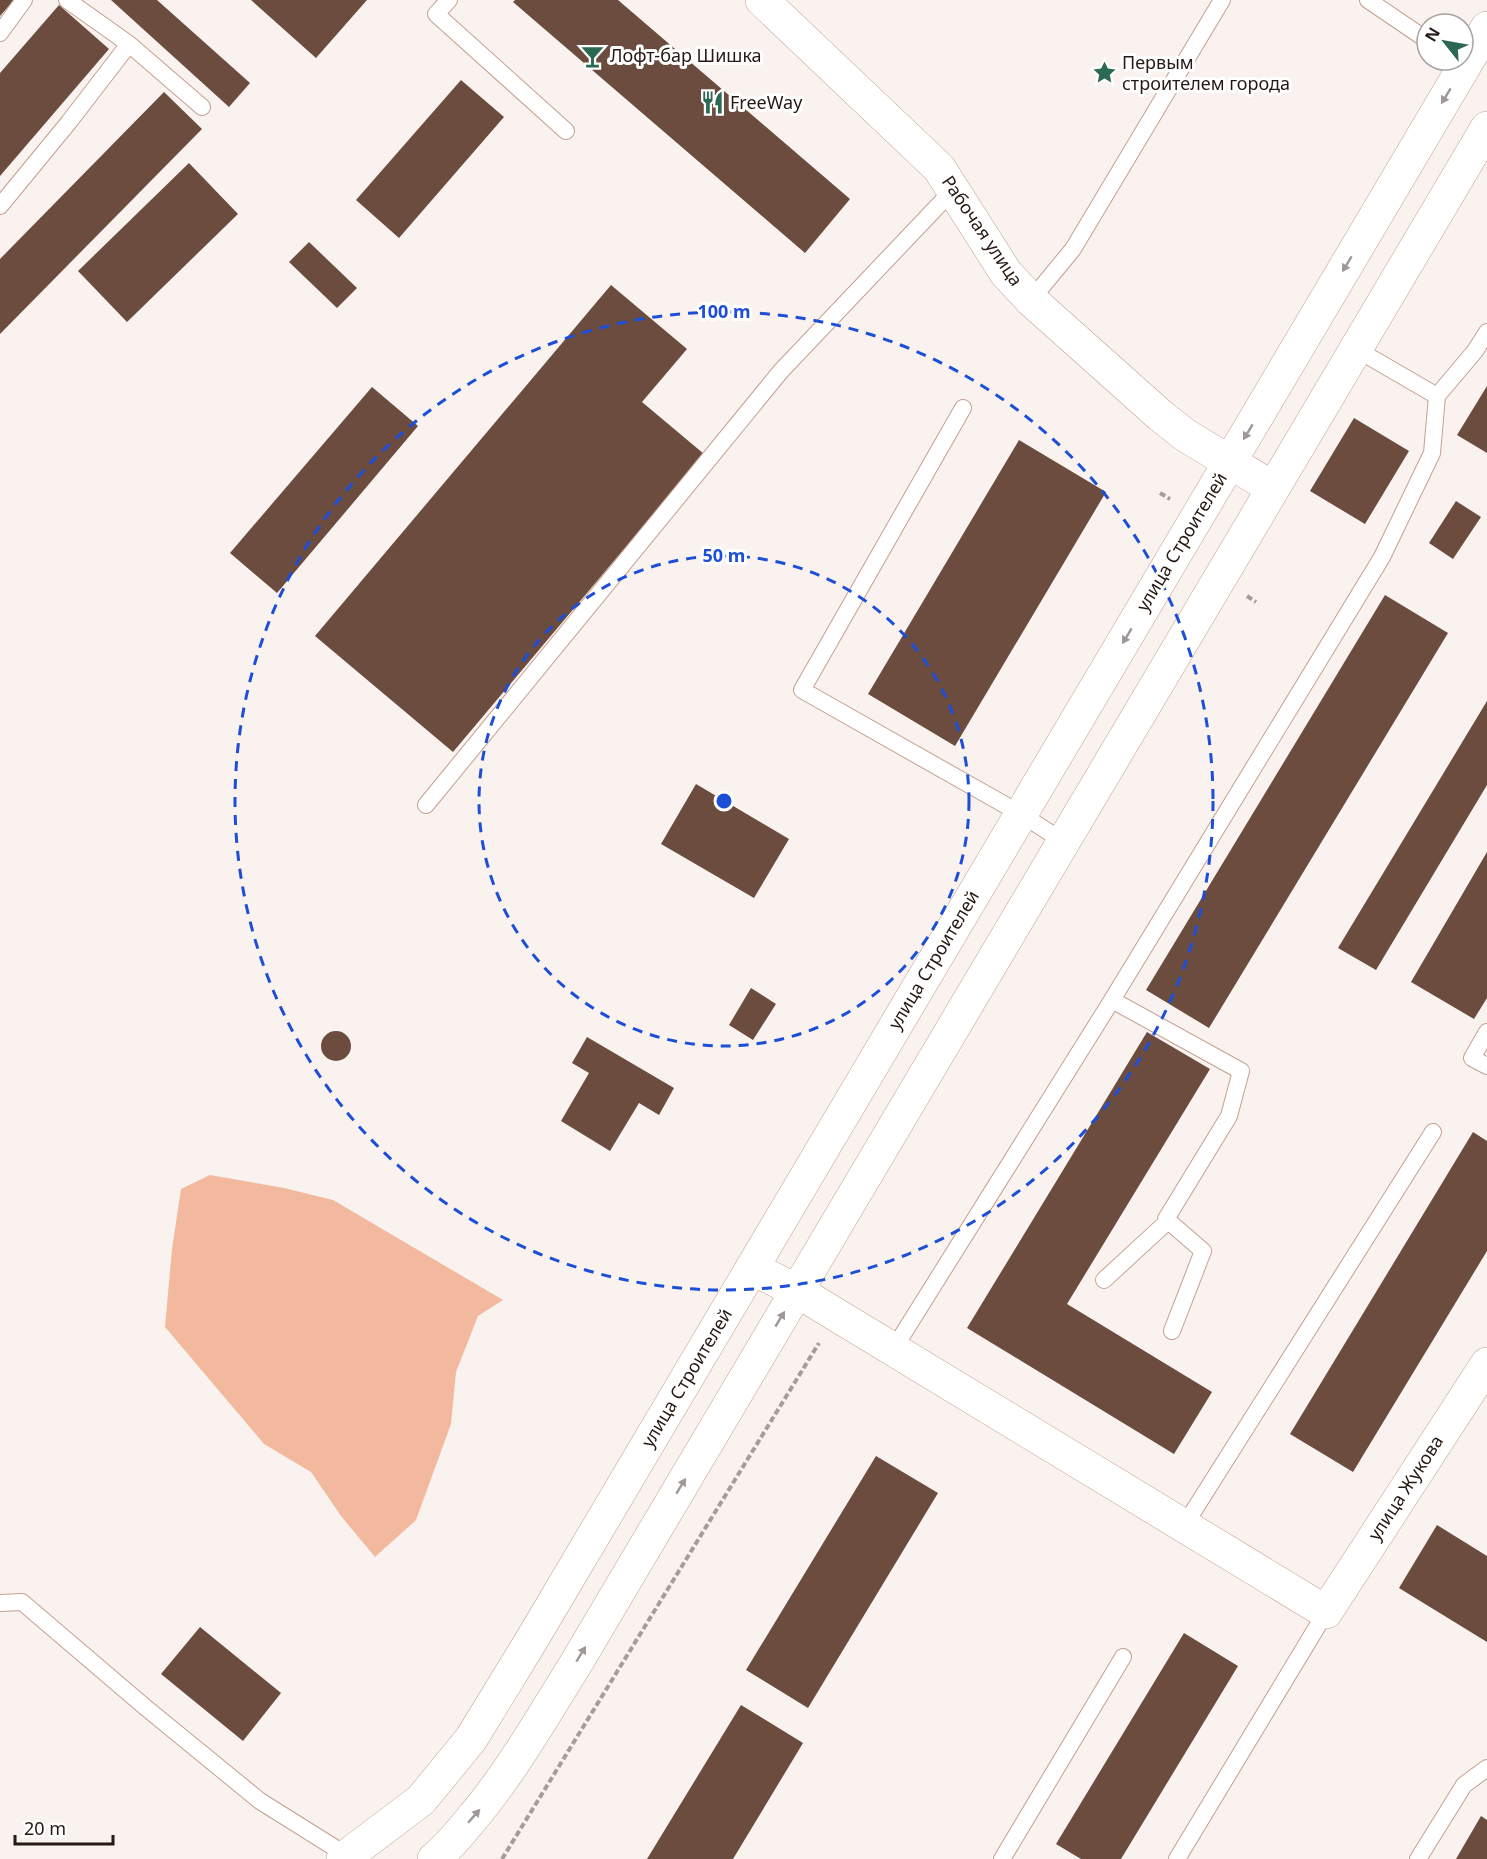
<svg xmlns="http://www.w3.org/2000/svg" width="1487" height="1859" viewBox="0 0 1487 1859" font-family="'Noto Sans',sans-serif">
<rect width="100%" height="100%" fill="#f9f2ee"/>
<path fill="#f2b99f" d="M210 1175 284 1188 333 1200 503 1300 478 1316 456 1372 451 1424 416 1520 375 1557 341 1516 311 1472 264 1444 165 1327 172 1249 181 1189Z"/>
<path fill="#6b4c3e" d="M0 0H14L0 16Z
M111 0H157L250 83 229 107Z
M251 0H367L316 58Z
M515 0H618L850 199 805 253 513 2Z
M59 5 109 49 0 176V73Z
M461 80 504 117 399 238 356 200Z
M164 92 202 129 0 334V259Z
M189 163 238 214 127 322 78 271Z
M309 242 357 288 337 308 289 262Z
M611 285 687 349 642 402 704 454 453 752 315 636Z
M1487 386V453L1457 435Z
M372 387 418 426 277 593 230 553Z
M1354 418 1409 451 1365 524 1310 491Z
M1019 440 1106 492 955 746 868 694Z
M1456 501 1481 517 1453 559 1429 543Z
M1385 595 1448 633 1209 1028 1146 990Z
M1487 701V785L1376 970 1338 948Z
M696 784 789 839 754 898 661 844Z
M1487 852V998L1474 1019 1411 982Z
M751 988 776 1004 753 1040 729 1025Z
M321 1046a15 15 0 1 1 30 0a15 15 0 1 1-30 0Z
M1147 1032 1210 1069 1067 1304 1212 1392 1174 1454 967 1328Z
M587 1037 674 1088 659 1115 639 1103 610 1151 561 1121 589 1073 572 1063Z
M1473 1132 1487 1141V1251L1353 1472 1290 1434Z
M876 1456 938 1493 808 1708 746 1670Z
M1437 1525 1487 1556V1642L1399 1588Z
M200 1627 281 1693 243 1741 161 1674Z
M1184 1633 1238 1666 1121 1859H1081L1056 1844Z
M741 1705 803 1743 733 1859H647Z
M1481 1816 1487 1820V1859H1456Z"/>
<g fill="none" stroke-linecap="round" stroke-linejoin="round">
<defs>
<path id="lane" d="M67 0 129 44 202 107
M449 0 436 14 566 131
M1368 0 1427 40
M0 33 24 0
M0 206 69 122 129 44
M1031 300 1073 249 1222 0
M1356 349 1437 396 1475 351 1487 332
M963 408 802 690 1021 814 1064 842
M426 805 781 371 953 190
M1112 1000 1241 1071 1229 1116 1166 1219 1203 1251 1172 1331
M1487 1032 1472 1058 1487 1066
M1104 1280 1168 1221
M893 1350 1112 1000 1382 557 1432 453 1437 396
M1184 1526 1433 1132
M0 1603 22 1602 145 1707 260 1801 351 1858
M1002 1859 1123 1657
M1177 1859 1326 1612
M1418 1859 1464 1785 1487 1768"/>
<path id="street" d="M752 1268 797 1291 1326 1612 1487 1364"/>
<path id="secondary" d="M762 0 939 168 1006 273 1031 300 1161 416 1185 435 1273 488
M343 1859 421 1800 471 1739 531 1641 1487 28
M434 1859C447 1849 458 1835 469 1822 510 1774 542 1718 575 1665L1487 128"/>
</defs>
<use href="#lane" stroke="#c3a090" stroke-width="18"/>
<use href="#street" stroke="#c3a090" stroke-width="34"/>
<use href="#secondary" stroke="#c3a090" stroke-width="34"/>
<path stroke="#a69d98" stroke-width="4" stroke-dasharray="6 3" stroke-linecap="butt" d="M1160 493 1170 499
M1247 596 1256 602
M502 1859 819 1343"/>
<use href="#lane" stroke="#fff" stroke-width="16"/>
<use href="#street" stroke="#fff" stroke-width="33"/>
<use href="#secondary" stroke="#fff" stroke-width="33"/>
</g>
<defs><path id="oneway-solid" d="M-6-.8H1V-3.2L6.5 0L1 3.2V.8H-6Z" transform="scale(1.5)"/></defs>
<g fill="#9d9895">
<use href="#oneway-solid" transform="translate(1446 96) rotate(121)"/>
<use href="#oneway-solid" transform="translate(1347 264) rotate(121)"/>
<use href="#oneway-solid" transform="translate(1248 432) rotate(121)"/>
<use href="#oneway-solid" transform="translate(1127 636) rotate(121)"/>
<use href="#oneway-solid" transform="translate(780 1319) rotate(-59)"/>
<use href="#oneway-solid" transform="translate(681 1486) rotate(-59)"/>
<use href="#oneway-solid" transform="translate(581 1654) rotate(-59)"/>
<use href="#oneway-solid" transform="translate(474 1816) rotate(-49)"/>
</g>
<g fill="none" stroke="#1d4ed8" stroke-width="3" stroke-dasharray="10 8">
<circle cx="724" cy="801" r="245"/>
<circle cx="724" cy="801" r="489"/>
</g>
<defs>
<symbol id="bar-bare" viewBox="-9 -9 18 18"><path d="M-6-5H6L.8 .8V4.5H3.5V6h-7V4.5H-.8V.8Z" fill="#2c6953" stroke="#fff" stroke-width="2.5" paint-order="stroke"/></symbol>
<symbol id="sight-bare" viewBox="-9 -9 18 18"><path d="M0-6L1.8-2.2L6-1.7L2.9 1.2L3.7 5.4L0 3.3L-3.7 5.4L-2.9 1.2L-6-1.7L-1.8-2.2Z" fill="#2c6953" stroke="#fff" stroke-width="2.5" paint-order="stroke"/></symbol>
<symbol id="restaurant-bare" viewBox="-9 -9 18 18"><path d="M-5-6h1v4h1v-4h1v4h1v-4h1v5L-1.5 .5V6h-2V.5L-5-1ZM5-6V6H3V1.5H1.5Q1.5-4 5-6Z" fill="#2c6953" stroke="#fff" stroke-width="2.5" paint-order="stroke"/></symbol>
</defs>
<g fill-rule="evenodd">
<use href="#bar-bare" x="576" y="40" width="33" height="33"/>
<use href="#sight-bare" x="1088" y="56" width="33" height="33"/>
<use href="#restaurant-bare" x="696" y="86" width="33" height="33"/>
</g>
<g text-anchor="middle" stroke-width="6" stroke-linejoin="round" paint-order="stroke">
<g font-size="18" fill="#261913" stroke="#fff" text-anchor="start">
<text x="610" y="62">Лофт-бар Шишка</text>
<text x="1122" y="69">Первым<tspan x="1122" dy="21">строителем города</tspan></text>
<text x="730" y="109">FreeWay</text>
</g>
<g font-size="18" fill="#261913" stroke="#fff">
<text transform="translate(982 231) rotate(56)" y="6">Рабочая улица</text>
<text transform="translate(1182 542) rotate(-59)" y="6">улица Строителей</text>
<text transform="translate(934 960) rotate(-59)" y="6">улица Строителей</text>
<text transform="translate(687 1378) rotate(-59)" y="6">улица Строителей</text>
<text transform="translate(1406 1488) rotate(-57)" y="6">улица Жукова</text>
</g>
</g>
<circle cx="724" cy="801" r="9" fill="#1d4ed8" stroke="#fff" stroke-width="3"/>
<g font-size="18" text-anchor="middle" font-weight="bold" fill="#1d4ed8" stroke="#fff" stroke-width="6" stroke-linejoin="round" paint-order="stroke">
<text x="724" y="318">100 m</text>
<text x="724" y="562">50 m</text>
</g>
<g transform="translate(1445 42) rotate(301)"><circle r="28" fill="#ffffff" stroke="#a8a3a1" stroke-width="1.5"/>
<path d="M0-4.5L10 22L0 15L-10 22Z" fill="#2c6953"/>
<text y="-9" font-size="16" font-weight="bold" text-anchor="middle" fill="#261913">N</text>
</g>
<path d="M15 1835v9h98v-9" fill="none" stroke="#261913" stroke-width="3"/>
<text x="24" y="1835" font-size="18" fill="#261913" stroke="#ffffff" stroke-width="4.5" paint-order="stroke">20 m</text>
</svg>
